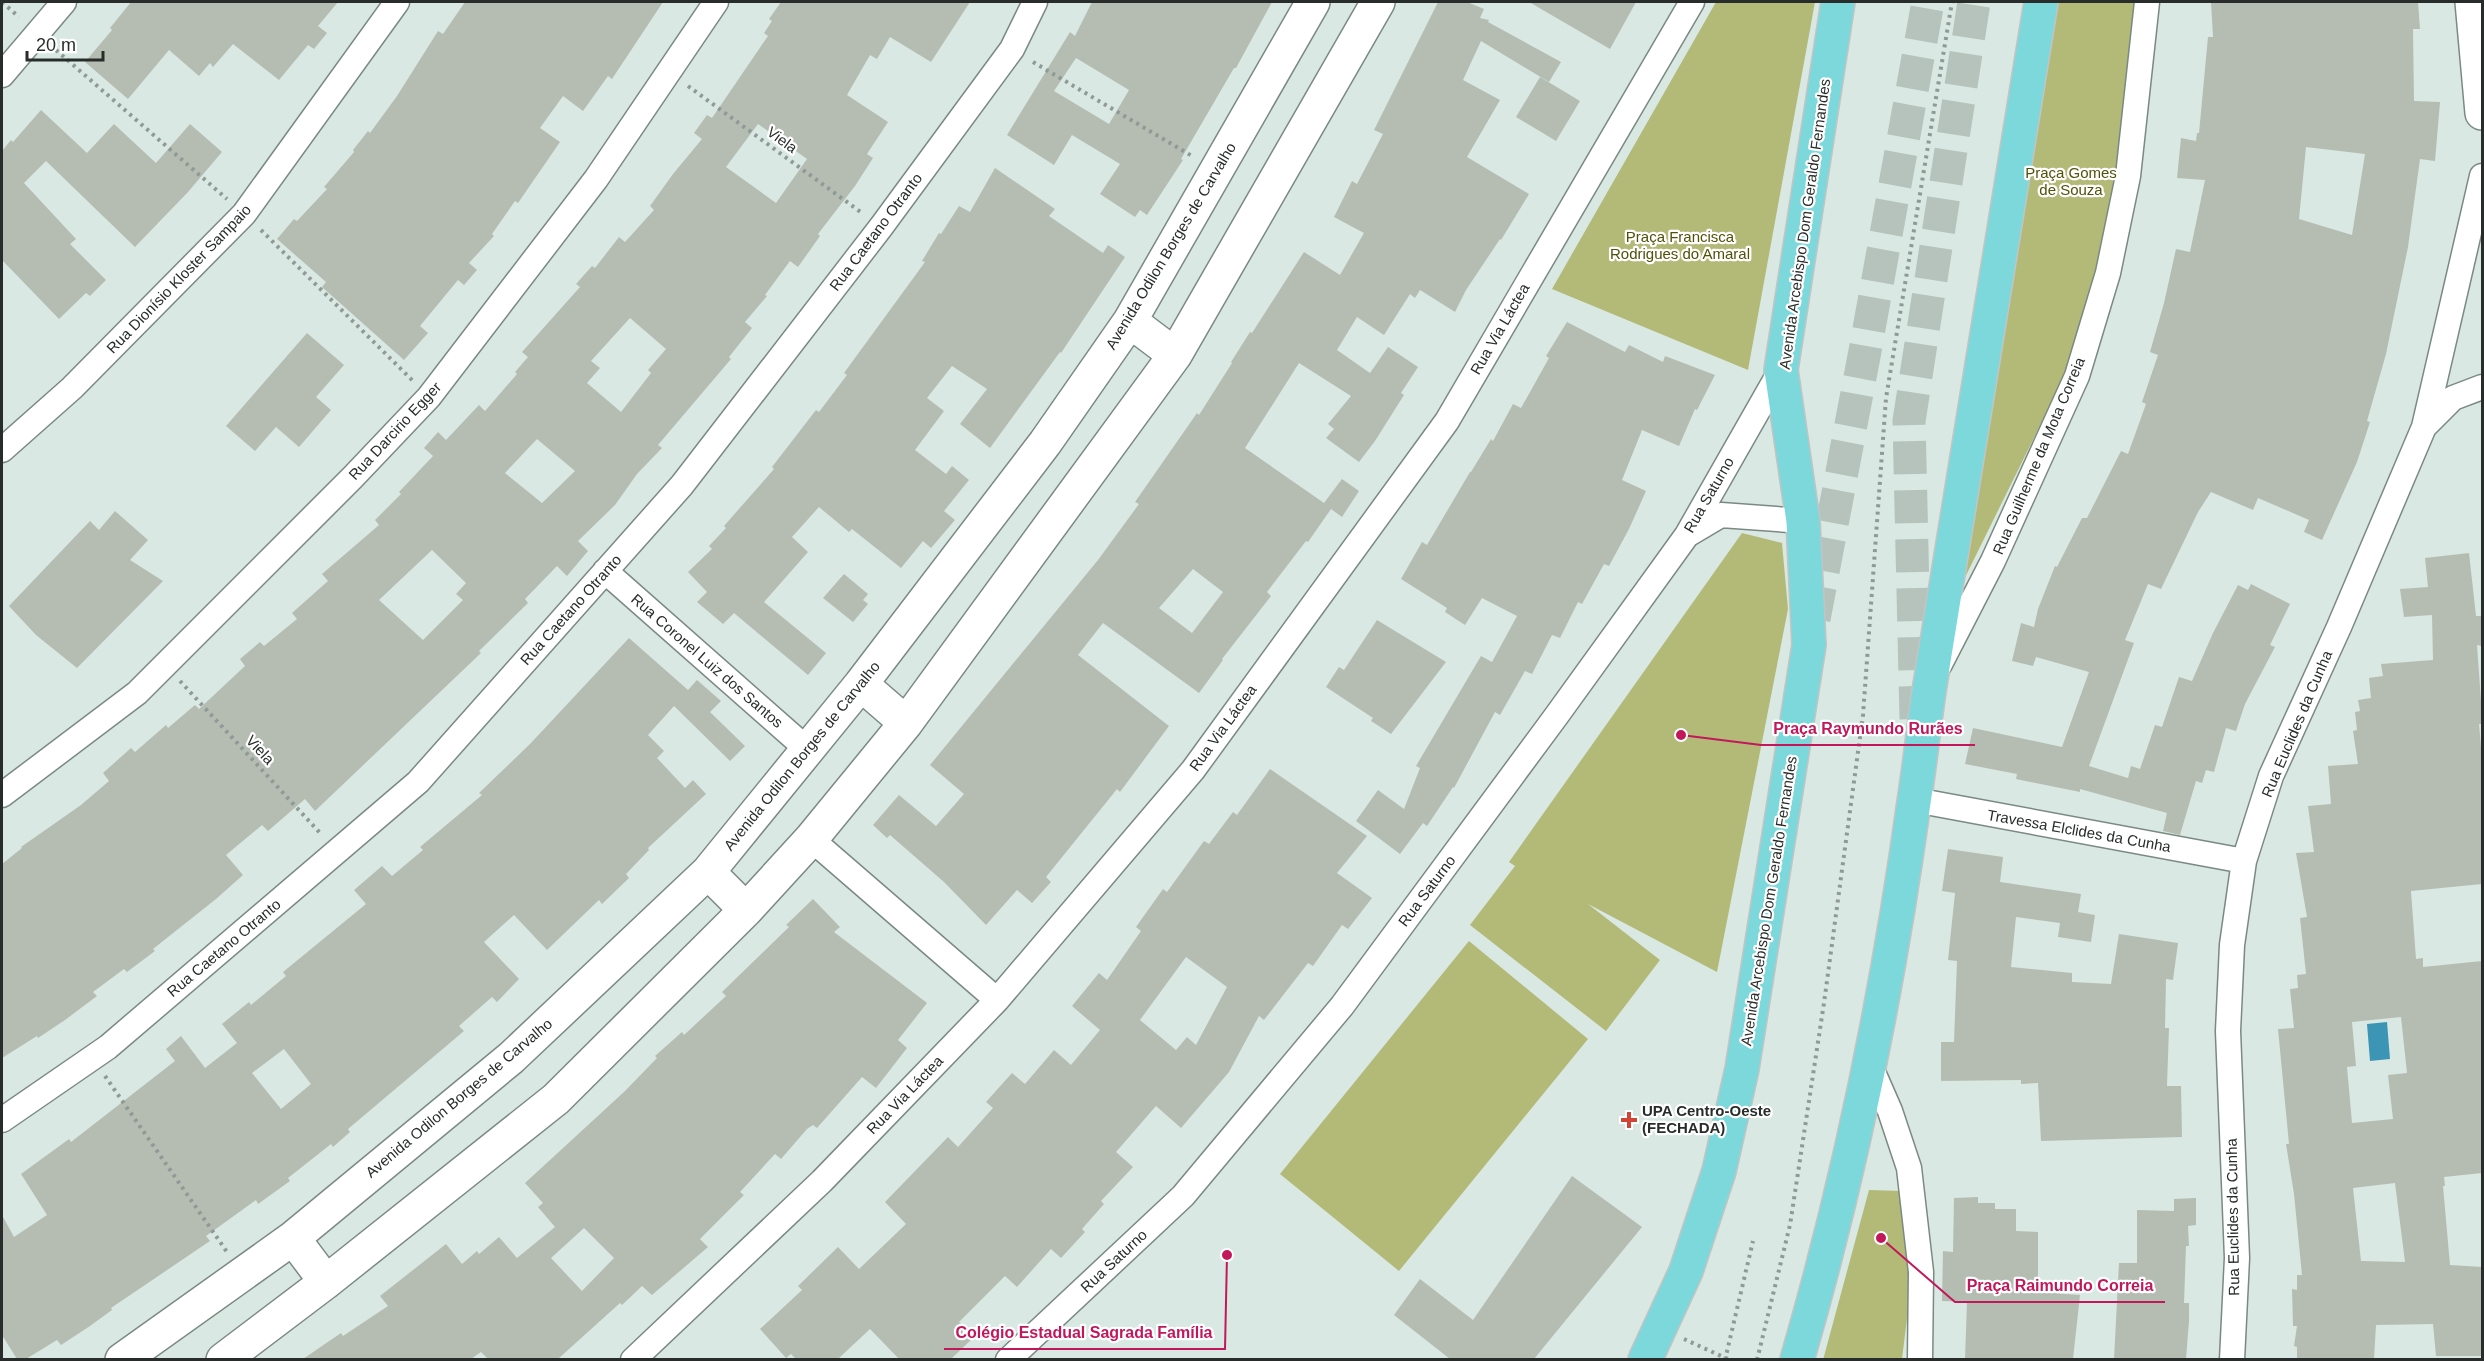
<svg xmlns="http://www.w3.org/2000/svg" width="2484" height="1361" viewBox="0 0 2484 1361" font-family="Helvetica,sans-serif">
<rect width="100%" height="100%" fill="#d9e8e2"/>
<path fill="#b3ba78" d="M1716 2H1815L1748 370 1552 289Z
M2052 2H2137L2121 193 2062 381 1941 626Z
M1742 533 1782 543 1788 609 1717 972 1588 904 1660 960 1606 1031 1470 925 1515 866 1509 862Z
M1469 941 1588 1039 1399 1271 1280 1174Z
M1869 1190 1902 1191 1911 1286 1902 1359 1823 1360Z"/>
<path fill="#3c95b5" d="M2387 1022 2390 1059 2370 1061 2367 1024Z"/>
<path fill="#b5bdb3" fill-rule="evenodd" d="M131 2H338L318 26 327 33 314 49 308 45 279 80 233 44 213 67 210 63 199 76 169 50 128 99 85 62 112 30 110 28Z
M465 2H663L612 79 608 76 583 111 563 96 540 128 560 142 518 203 515 201 492 234 494 236 469 263 477 270 464 285 458 280 420 326 428 333 404 360 322 287 326 282 277 239 294 219 297 221 327 189 324 187 354 152 353 150 368 131 370 133 397 96 438 31 443 34Z
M781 2H970L931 62 890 37 877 59 870 55 847 95 888 122 867 154 873 158 855 186 818 234 820 236 798 267 790 261 765 295 767 296 745 322 752 328 729 357 731 359 658 445 662 448 637 474 615 505 578 541 588 551 567 576 557 566 525 599 528 603 479 651 481 653 315 811 305 799 268 831 262 825 226 855 243 875 216 899 153 949 155 951 127 972 124 969 93 992 97 996 65 1020 38 1038 37 1036 2 1058V864L22 848 21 847 81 805 109 781 103 773 131 748 135 752 166 725 168 728 195 705 199 709 245 666 240 659 260 642 264 646 297 619 292 613 328 581 322 574 379 525 375 520 401 494 399 492 433 456 424 448 438 432 446 440 479 405 485 411 517 374 515 372 528 357 522 352 580 287 576 284 592 266 595 268 619 237 625 242 654 210 650 206 673 174 702 139 694 133 707 115 712 118 768 36 764 33 772 21 769 19ZM758 124 807 159 776 203 726 167ZM630 318 666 349 648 370 651 373 621 412 587 383 600 368 591 361ZM537 439 575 471 542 503 505 473ZM432 550 466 583 456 594 463 600 423 640 379 600Z
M1092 2H1272L1236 68H1234L1181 159 1183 160 1147 215 1140 210 1135 217 1100 194 1120 164 1072 135 1054 165 1007 135 1070 32 1075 36ZM1076 58 1129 90 1109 124 1054 91Z
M1438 2H1467L1484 9 1480 18 1489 20 1488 22 1561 62 1549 82 1481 41 1463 80 1500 100 1467 157 1529 194 1501 240 1500 239 1466 290 1455 312 1420 290 1415 298 1410 294 1384 335 1357 317 1337 350 1370 373 1388 347 1418 367 1401 393 1404 395 1375 441 1359 462 1326 438 1334 429 1328 424 1351 396 1299 363 1245 448 1324 503 1342 479 1359 491 1342 517 1331 509 1308 542 1306 541 1267 592 1271 596 1222 659 1223 660 1199 693 1103 623 1078 655 1169 726 1120 792 1117 789 1046 877 1051 882 1032 903 1017 890 986 925 944 882 890 835 887 838 873 825 899 795 936 826 964 794 930 765 1098 560 1139 504 1135 502 1197 413 1199 415 1232 363 1231 362 1250 332 1252 333 1304 252 1340 275 1364 233 1334 217 1352 181 1357 184 1383 134 1374 130ZM1193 569 1223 592 1192 633 1159 608Z
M1529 2H1636L1610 49Z
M2211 2H2418L2420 29H2413L2414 101 2440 102 2435 161 2420 159 2408 247 2386 354 2367 421 2370 422 2357 462 2322 540 2304 532 2309 520 2258 498 2253 510 2211 492 2198 512 2161 589 2148 584 2125 640 2134 643 2089 766 2128 778 2131 766 2140 769 2155 725 2162 727 2179 677 2192 681 2213 633 2238 585 2248 590 2251 584 2290 604 2270 645 2275 647 2245 704 2236 731 2226 728 2214 772 2206 770 2202 783 2196 781 2180 835 2163 831 2167 813 2080 789V792L2016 779 2017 774 1965 764 1973 728 2062 747 2089 672 2036 657 2033 666 2012 661 2021 623 2034 627 2038 609 2055 566 2057 567 2082 518H2087L2121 451 2128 454 2146 404 2142 402 2158 355 2150 352 2164 303 2176 249 2190 252 2205 180 2177 178 2181 138 2196 141 2197 133H2199L2208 37H2213ZM2306 147 2365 154 2352 235 2299 219Z
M1540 77 1580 101 1556 141 1516 117Z
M41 110 87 153 114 124 156 163 190 124 222 152 188 192 135 247 46 161 24 183 76 239 70 244 106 280 90 296 86 293 59 319 2 260V151L11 140 13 142Z
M995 168 1055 209 1049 216 1103 253 1108 245 1125 257 1061 353 1060 352 990 448 960 424 987 389 952 366 927 398 944 411 915 450 946 474 952 466 969 480 944 511 955 520 931 548 923 541 901 568 852 529 849 532 819 507 792 537 808 552 764 602 826 653 808 675 734 613 723 624 697 602 707 592 688 572 712 549 709 546 726 528 724 526 774 469 772 467 816 410 819 412 847 375 844 373 925 262 922 261 939 233 941 234 959 206 970 212Z
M1567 322 1625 352 1629 345 1663 362 1665 356 1715 375 1697 410 1695 409 1679 446 1642 430 1622 480 1646 491 1629 529 1609 566 1604 564 1582 604 1578 602 1560 638 1552 635 1532 674 1525 671 1500 715 1495 712 1454 788 1453 787 1427 826 1423 823 1400 854 1356 821 1378 790 1404 809 1420 768 1416 766 1481 656 1492 662 1517 616 1482 598 1465 625 1445 612 1447 608 1401 579 1422 542 1427 545 1470 472H1471L1491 439 1493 441 1513 404 1521 408 1549 358 1546 356Z
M307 333 344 365 316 397 331 410 299 447 276 427 255 451 226 426Z
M115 511 148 540 130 560 163 581 77 668 36 635 9 606 90 521 99 530Z
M2469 553 2476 616H2482V646L2477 645 2482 715V724H2479L2482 758V884L2411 891 2416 959 2423 958V967L2482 961V1173L2444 1177 2445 1186H2443L2450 1265 2482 1267V1356H2436L2433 1324 2376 1325 2374 1359H2297V1347L2294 1346 2297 1326H2293L2292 1289 2297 1290V1275H2302L2294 1194 2286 1144H2289L2278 1029 2294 1028 2290 989 2298 988 2297 975 2306 974 2300 918 2307 917 2296 853 2314 852 2308 806 2331 804 2328 766 2358 764 2353 731 2357 730 2355 712 2360 711 2358 700 2371 698 2369 678 2383 676 2381 664 2433 660 2432 615 2404 617 2400 589 2428 587 2425 558ZM2401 1017 2407 1073 2388 1075 2393 1119 2352 1123 2347 1067 2356 1066 2352 1022ZM2395 1183 2405 1262 2361 1261 2353 1188Z
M844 574 868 594 863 600 868 604 853 622 823 598Z
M1377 620 1446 662 1391 734 1371 721 1373 718 1326 687 1339 667 1344 670Z
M629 638 688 690 697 680 721 701 710 712 745 746 730 761 674 706 648 735 664 751 657 758 685 788 693 780 706 794 648 848 649 850 626 874 629 878 602 904 599 900 547 950 514 915 484 942 519 979 497 1002 492 997 459 1026 464 1031 348 1129 350 1132 333 1147 331 1144 288 1178 290 1181 258 1204 256 1200 206 1236 210 1241 111 1308 112 1310 90 1326 61 1345 57 1340 26 1359H17L2 1335V1215L14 1237 47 1215 21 1174 69 1139 71 1142 175 1061 166 1049 181 1036 205 1068 237 1043 222 1024 249 1002 251 1005 286 976 283 972 366 904 354 890 382 866 392 876 423 850 420 847 482 795 479 793 530 744ZM284 1049 311 1084 281 1109 252 1073Z
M1270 769 1367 836 1337 873 1372 898 1348 929 1342 925 1313 966 1308 963 1264 1020 1259 1016 1229 1072 1181 1128 1156 1106 1116 1152 1133 1167 1101 1201 1104 1204 1082 1229 1085 1232 1061 1258 1051 1249 1017 1287 1005 1276 959 1322 974 1337 951 1359H899L870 1329 838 1359H796L791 1354 786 1358 760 1329 802 1290 798 1286 838 1247 859 1269 906 1224 885 1202 948 1137 958 1147 993 1108 986 1102 1012 1073 1025 1084 1054 1050 1071 1065 1100 1030 1072 1006 1099 973 1107 980 1141 931 1136 927 1163 889 1167 892 1204 841 1209 844 1233 812 1237 815ZM1186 957 1227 987 1196 1045 1187 1037 1176 1050 1140 1020Z
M1948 849 2003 857 2000 882 2081 894 2078 912 2095 915 2091 942 2058 937 2060 923 2016 917 2011 967 2072 973V982L2111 984 2119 934 2178 943 2173 980 2166 979 2165 1028H2169L2167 1086H2181L2182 1137 2041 1141 2038 1083 2021 1084V1080L1941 1081V1042H1954L1957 961 1948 960 1955 893 1942 891Z
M813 899 840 927 834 932 927 1003 898 1040 907 1048 876 1088 862 1077 817 1128 813 1125 807 1129 781 1159 775 1154 740 1192 744 1195 700 1239 708 1247 652 1295 642 1286 622 1305 620 1303 558 1359H488L481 1352 471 1359H303L341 1333 343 1336 388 1306 380 1296 446 1244 462 1264 477 1251 479 1254 499 1237 517 1258 555 1227 538 1207 543 1203 525 1183 625 1091 657 1058 655 1056 682 1032 684 1035 726 996 722 992 789 927 786 925ZM584 1228 614 1258 582 1291 551 1258Z
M1572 1176 1642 1227 1534 1359H1450L1394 1315 1420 1279 1473 1320Z
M1978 1197V1203H1995V1209H2016V1231L2038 1232V1292L2080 1295 2073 1359H1965L1967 1302 1942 1301 1943 1251 1953 1252 1954 1198Z
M2196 1198V1225L2188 1226 2189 1246H2186L2184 1303H2189V1321L2186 1359H2114L2119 1263H2137V1210L2174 1211V1199Z"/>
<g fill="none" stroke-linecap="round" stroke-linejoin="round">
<path stroke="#b6c3bd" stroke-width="33" stroke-dasharray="33 16" stroke-linecap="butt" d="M1814 619 1865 351 1928 2
M1916 719 1909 421 1974 2"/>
<defs>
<path id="street" d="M2 75 64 2
M2424 427 2453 398 2482 387
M2 450 72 388 244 214 397 2
M1689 534 1721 515 1803 521
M605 571 808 750
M1940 664 1993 561 2077 376 2108 273 2128 176 2147 2
M2 795 137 693 353 477 429 397 596 179 716 2
M1915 800 2244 861
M811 839 997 1000
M1869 1063 1890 1111 1909 1168 1921 1272 1920 1360
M2 1120 108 1047 418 782 682 485 881 227 1012 49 1035 2
M633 1360 822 1181 997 1000 1193 770 1447 421 1692 2
M1008 1360 1183 1196 1342 1006 1557 715 1687 535 1781 370
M2232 1360 2237 1258 2228 1031 2232 945 2244 861 2271 776 2339 627 2424 427 2482 176"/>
<path id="secondary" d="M2472 2 2482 113
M1130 321 1175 355
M861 684 906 723
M708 872 746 910
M293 1238 326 1282
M122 1360 293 1238 511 1058 708 872 861 684 1045 443 1130 321 1313 2
M223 1360 326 1282 556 1099 746 910 811 839 906 723 1175 355 1378 2"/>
<path id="primary" d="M1645 1360 1686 1271 1719 1171 1742 1069 1809 645 1803 521 1781 370 1838 2
M1797 1360C1850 1178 1888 990 1914 802 1920 763 1924 724 1930 685L2041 2"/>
</defs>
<use href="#street" stroke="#7b8983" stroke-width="27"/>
<use href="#secondary" stroke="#7b8983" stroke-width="36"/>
<use href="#primary" stroke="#c3c4c4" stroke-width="36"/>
<path stroke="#8f9995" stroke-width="4" stroke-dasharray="3 4.5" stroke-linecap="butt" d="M2 2 19 17
M56 50 227 199
M1033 62 1192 156
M688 86 862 213
M261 230 413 381
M180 681 321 834
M105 1076 227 1252
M1684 1339 1730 1360
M1725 1360 1753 1241
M1757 1360 1790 1225 1824 1003 1863 715 1886 398 1952 2"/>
<use href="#street" stroke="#fff" stroke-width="24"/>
<use href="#secondary" stroke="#fff" stroke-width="33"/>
<use href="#primary" stroke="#7cd8da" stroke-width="33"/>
</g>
<path fill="#d14436" stroke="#fff" stroke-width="2" d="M1626 1111h6v6h6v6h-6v6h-6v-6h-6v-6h6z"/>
<g text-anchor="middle" stroke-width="4.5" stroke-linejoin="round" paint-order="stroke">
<g font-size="15" fill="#282d2b" stroke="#fff">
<text transform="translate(782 140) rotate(36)" y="5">Viela</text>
<text transform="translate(1805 224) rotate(-82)" y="5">Avenida Arcebispo Dom Geraldo Fernandes</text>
<text transform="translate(876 232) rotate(-53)" y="5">Rua Caetano Otranto</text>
<text transform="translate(1171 246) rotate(-59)" y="5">Avenida Odilon Borges de Carvalho</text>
<text transform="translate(179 279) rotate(-46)" y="5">Rua Dionísio Kloster Sampaio</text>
<text transform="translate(1500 329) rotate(-60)" y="5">Rua Via Láctea</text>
<text transform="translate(395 431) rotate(-47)" y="5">Rua Darcirio Egger</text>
<text transform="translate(2039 456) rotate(-67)" y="5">Rua Guilherme da Mota Correia</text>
<text transform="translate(1709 495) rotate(-60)" y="5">Rua Saturno</text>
<text transform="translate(571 610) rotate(-48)" y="5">Rua Caetano Otranto</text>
<text transform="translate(707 661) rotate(41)" y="5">Rua Coronel Luiz dos Santos</text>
<text transform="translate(2297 724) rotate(-67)" y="5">Rua Euclides da Cunha</text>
<text transform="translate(1223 728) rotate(-54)" y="5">Rua Via Láctea</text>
<text transform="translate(260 750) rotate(47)" y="5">Viela</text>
<text transform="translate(802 756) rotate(-51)" y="5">Avenida Odilon Borges de Carvalho</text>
<text transform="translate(2079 831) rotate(10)" y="5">Travessa Elclides da Cunha</text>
<text transform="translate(1427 891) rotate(-53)" y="5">Rua Saturno</text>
<text transform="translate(1769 901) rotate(-81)" y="5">Avenida Arcebispo Dom Geraldo Fernandes</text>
<text transform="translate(224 948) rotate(-40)" y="5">Rua Caetano Otranto</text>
<text transform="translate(905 1095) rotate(-46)" y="5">Rua Via Láctea</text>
<text transform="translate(459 1098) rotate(-40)" y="5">Avenida Odilon Borges de Carvalho</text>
<text transform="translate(2233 1217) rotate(-91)" y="5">Rua Euclides da Cunha</text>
<text transform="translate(1114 1261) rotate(-43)" y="5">Rua Saturno</text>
</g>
<g font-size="15" fill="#4e5308" stroke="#fff">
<text x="2071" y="178">Praça Gomes<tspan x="2071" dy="17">de Souza</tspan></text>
<text x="1680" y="242">Praça Francisca<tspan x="1680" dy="17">Rodrigues do Amaral</tspan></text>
</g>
<g font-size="15" font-weight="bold" fill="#282d2b" stroke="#fff" text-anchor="start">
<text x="1642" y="1116">UPA Centro-Oeste<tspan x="1642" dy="17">(FECHADA)</tspan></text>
</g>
</g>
<path fill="none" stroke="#c2185b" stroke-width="2" d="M1681 735L1761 745H1975M1881 1238L1955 1302H2165M1227 1255L1225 1349H944"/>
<g fill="#c2185b" stroke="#fff" stroke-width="2">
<circle cx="1681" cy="735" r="6"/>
<circle cx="1881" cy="1238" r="6"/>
<circle cx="1227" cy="1255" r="6"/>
</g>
<g font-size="16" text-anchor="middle" font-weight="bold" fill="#c2185b" stroke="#fff" stroke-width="4.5" stroke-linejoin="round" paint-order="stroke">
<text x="1868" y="734">Praça Raymundo Rurães</text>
<text x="2060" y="1291">Praça Raimundo Correia</text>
<text x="1084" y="1338">Colégio Estadual Sagrada Família</text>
</g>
<rect width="2484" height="1361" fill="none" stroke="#282d2b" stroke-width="6"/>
<path d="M27 51v9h76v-9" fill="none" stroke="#282d2b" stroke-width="3"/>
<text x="36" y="51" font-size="18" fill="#282d2b" stroke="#ffffff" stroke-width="4.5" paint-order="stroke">20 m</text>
</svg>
